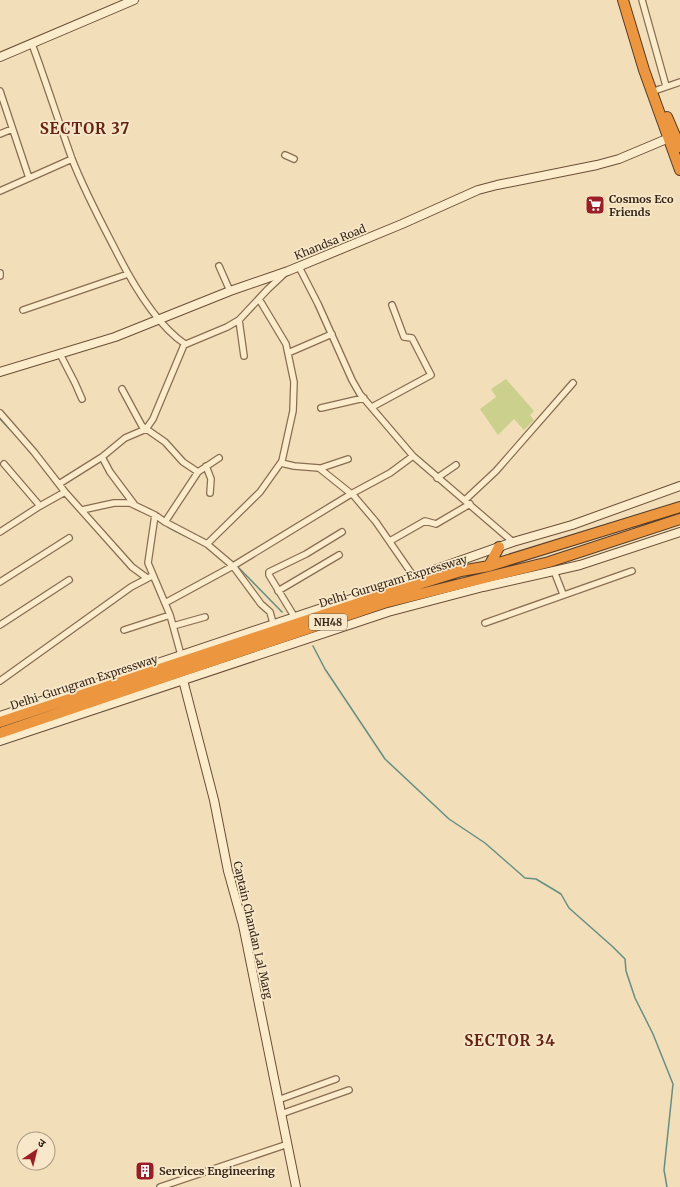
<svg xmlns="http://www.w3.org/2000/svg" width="680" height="1187" viewBox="0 0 680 1187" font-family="Merriweather,'Noto Sans Devanagari',serif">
<rect width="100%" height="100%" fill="#f2deb9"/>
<path fill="#cbd08c" d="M506 379 534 411 530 415 534 420 524 430 514 419 498 435 480 409 496 397 491 389Z"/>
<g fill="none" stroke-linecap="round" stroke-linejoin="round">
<path stroke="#658f83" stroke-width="1.5" d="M0 419 17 437
M168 527 175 531 190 538
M237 566 282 612
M313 646 325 669 385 759 449 819 485 843 525 878 536 879 561 894 569 908 613 947 625 959 626 971 635 998 653 1034 673 1084 664 1170 667 1187"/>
<defs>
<path id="street" d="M642 0 666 86
M32 44C46 82 58 120 72 159 84 190 100 220 115 249 131 281 155 324 185 344
M657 90 680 82
M0 91 29 178
M0 134 12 129
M285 155 294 159
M0 191 72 159
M219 266 230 291
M299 267 318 304 352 380 360 394 413 456 513 542
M0 273V276
M23 310 128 274
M239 320 244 356
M288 353 332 334
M60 354 75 383 82 399
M122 389 142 426 165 442 183 462 198 472
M372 407 431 375 412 338 404 337 392 305
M321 408 364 398
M0 413 34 452 65 492 132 567 147 578
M102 457 110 472 134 504
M281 463 294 466 319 468 354 496 376 522 414 577
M4 464 40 506
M206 466 211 479 210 493
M321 468 348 459
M437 478 456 465
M59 484 102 457 125 438 146 429 153 419 184 345 227 327 239 320 268 289 284 274
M465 500 496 471 573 383
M82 510 114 503H130L155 515 165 522 207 544 233 566 261 604 270 612 273 623
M155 515 148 563 170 615 181 655
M165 522 198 472 219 458
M0 532 40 506 65 492
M390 541 425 521 436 524 470 504
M207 544 260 492 282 461 293 411 294 382 286 344 259 299
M554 571 563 594
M0 582 69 538
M278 591 339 555
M165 603 233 566 351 494 390 473 413 456
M294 616 269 575V572L306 554 342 532
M485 623 632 571
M0 625 69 580
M173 626 205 617
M124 630 170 615
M0 681 131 587 152 576
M278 1100 336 1079
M281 1114 349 1090
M160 1187 288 1144"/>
<path id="secondary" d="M0 57 134 0
M0 372 115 337 230 291 288 271 402 224 478 190 497 185 597 165 619 159 669 138
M183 680 214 800 228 871 243 925 296 1187
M0 716 414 577 513 542 572 525 680 486
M0 741 388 612 483 587 580 565 680 532"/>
<path id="highway" d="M623 0 644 70 680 170
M667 117 680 147
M489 566 499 547
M0 722 380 596 461 571 489 566 680 507
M0 733 384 603 549 562 680 519"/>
</defs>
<use href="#street" stroke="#896d52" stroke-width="8"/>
<use href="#secondary" stroke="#6b4e36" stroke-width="10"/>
<use href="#highway" stroke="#563b28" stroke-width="12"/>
<use href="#street" stroke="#fceccc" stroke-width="5.5"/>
<use href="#secondary" stroke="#fceccc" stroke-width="8"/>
<use href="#highway" stroke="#ec973f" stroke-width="10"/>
</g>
<defs>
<symbol id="supermarket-square" viewBox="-11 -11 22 22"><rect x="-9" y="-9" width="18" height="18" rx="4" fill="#9e1d24" stroke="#f8e8c9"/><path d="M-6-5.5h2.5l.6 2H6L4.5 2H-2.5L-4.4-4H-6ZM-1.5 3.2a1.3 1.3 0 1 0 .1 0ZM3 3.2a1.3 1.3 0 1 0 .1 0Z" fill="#fff"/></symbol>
<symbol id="building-square" viewBox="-11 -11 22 22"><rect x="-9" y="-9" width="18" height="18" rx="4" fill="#9e1d24" stroke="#f8e8c9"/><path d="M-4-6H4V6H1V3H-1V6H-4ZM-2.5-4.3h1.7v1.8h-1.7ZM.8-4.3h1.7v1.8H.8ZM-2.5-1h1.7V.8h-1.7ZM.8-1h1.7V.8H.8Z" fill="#fff"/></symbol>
</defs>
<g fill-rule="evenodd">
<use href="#supermarket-square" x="584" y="194" width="22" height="22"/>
<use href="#building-square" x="134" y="1160" width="22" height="22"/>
</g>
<g text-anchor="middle" stroke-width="3.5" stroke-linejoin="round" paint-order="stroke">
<rect fill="#f8e8c9" stroke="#70604e" stroke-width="1" x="309" y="614" width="38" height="16" rx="3"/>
<g font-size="10" font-weight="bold" fill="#362619">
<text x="328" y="626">NH48</text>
</g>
<g font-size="11" font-weight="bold" fill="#362619" stroke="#f8e8c9" text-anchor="start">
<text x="609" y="203">Cosmos Eco<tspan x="609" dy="13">Friends</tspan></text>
<text x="159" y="1175">Services Engineering</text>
</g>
<g font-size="11" fill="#362619" stroke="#f8e8c9">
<text transform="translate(330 242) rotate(-22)" y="4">Khandsa Road</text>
<text transform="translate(393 581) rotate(-17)" y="4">Delhi-Gurugram Expressway</text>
<text transform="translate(84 682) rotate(-18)" y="4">Delhi-Gurugram Expressway</text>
<text transform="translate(253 930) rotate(77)" y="4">Captain Chandan Lal Marg</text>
</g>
<g font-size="15" font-weight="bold" letter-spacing="1" fill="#672214" stroke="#f8e8c9">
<text x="85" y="134">SECTOR 37</text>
<text x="510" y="1046">SECTOR 34</text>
</g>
</g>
<g transform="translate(36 1151) rotate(35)"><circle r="19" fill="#f8e8c9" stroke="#aa9a83"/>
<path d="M0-3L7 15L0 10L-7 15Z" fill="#9e1d24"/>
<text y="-6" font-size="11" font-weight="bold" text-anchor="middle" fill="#362619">उ</text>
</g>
</svg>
